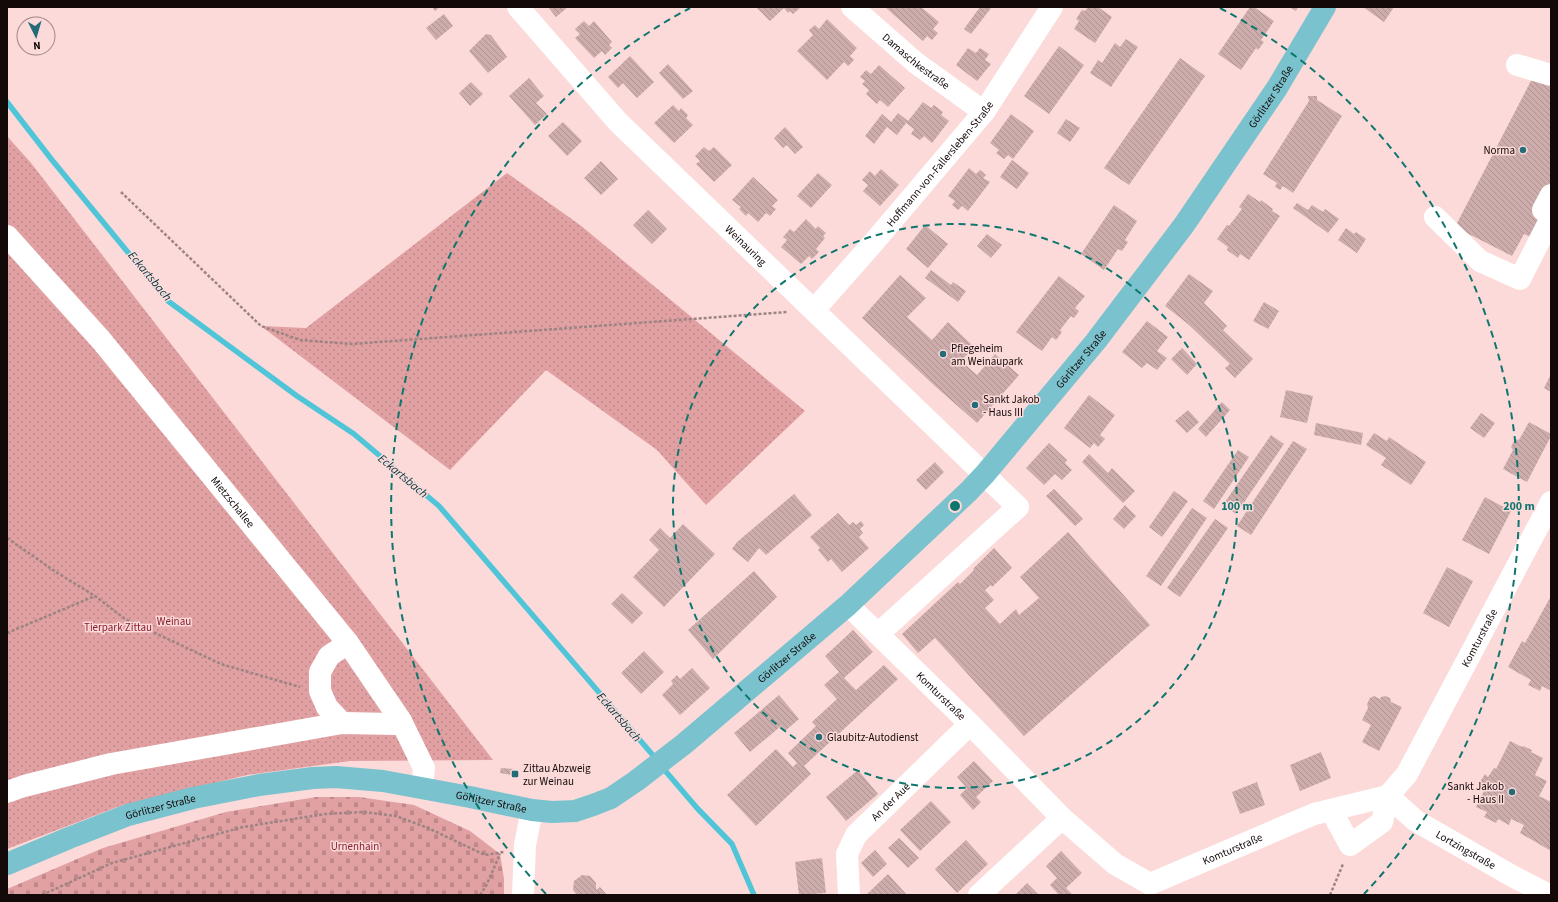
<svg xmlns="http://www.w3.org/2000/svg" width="1558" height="902" viewBox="0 0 1558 902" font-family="'Source Sans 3',sans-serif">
<defs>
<pattern id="grass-dots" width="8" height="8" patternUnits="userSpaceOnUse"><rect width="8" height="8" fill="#e1a0a1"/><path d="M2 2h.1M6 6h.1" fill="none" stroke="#c08889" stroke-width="1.8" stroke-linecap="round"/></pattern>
<pattern id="cemetery-stones" width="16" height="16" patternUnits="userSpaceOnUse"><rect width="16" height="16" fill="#e1a0a1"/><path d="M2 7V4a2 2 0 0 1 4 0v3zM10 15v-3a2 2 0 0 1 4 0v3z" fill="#c08889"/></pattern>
<pattern id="building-back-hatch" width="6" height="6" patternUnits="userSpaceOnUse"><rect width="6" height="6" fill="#cdacac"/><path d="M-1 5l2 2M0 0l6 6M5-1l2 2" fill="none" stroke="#af9393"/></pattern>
</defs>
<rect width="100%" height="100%" fill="#fcdada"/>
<path fill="url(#grass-dots)" d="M7 136 31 163 493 760 350 761 247 775 120 806 7 849Z
M507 173 580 225 805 411 706 505 657 450 546 370 450 470 261 326 306 328Z"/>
<path fill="url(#cemetery-stones)" d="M316 797H359L414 805 470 831 500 854 504 879V895H7V889L103 848 226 812Z"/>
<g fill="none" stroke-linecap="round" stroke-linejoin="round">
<path stroke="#50c5d8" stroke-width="5.5" d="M7 102 52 160 168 301 297 396 354 434 439 506 657 760
M662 767 697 808 732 844 754 895"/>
</g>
<path fill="url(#building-back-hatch)" d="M432 7H440L435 11Z
M548 7H568L556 17Z
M756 7H799L800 8 793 14 790 11 788 13 784 8 770 21Z
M885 7H921L939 22 933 29 938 33 932 40 927 36 923 41Z
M980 7 991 8 971 34 964 29Z
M1088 7H1098L1112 17 1095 43 1074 29 1079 21 1076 19 1082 10 1085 11Z
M1250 7H1254L1274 21 1261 40 1264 42 1258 50 1256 48 1241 70 1218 54Z
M1292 7H1298L1296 11 1291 8Z
M1363 7H1394L1384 22Z
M444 14 453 26 436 40 426 28Z
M827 19 857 48 850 56 854 60 848 66 844 62 827 80 797 51 813 35 809 30 815 25 819 29Z
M584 21 589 26 594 21 612 42 609 45 612 48 605 55 602 51 594 58 575 38 580 34 575 29Z
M486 34 491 35 507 57 488 73 469 51Z
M1126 39 1138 47 1111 87 1090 73 1098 60 1102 63 1115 43 1120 47Z
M1059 46 1084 65 1049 114 1024 96Z
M968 48 976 53 980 48 989 54 985 60 991 64 977 81 956 65Z
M630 56 654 82 637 98 623 83 618 88 608 77Z
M1180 58 1205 76 1129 185 1104 168Z
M668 64 693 91 683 99 659 73Z
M879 65 905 88 888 107 880 100 877 104 866 94 869 90 862 84 865 81 860 77 866 70 871 74Z
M1534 75 1551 84V183L1538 207 1548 213 1535 239 1524 234 1512 256 1455 227Z
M529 78 544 96 536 103 547 114 535 125 509 96Z
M471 82 483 94 470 106 459 93Z
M1308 96H1317V100L1342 116 1293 193 1283 186 1280 190 1275 187 1277 183 1263 174 1309 101Z
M923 102 931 108 934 105 943 112 941 115 949 121 932 143 924 136 920 140 911 134 914 129 906 123 897 135 887 127 874 144 865 136 882 114 891 122 898 113 908 121Z
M673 105 679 111 681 108 688 115 686 118 693 125 674 143 654 123Z
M1011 114 1034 131 1013 159 1008 155 1004 159 996 153 999 150 990 143Z
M1066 119 1080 128 1070 142 1057 133Z
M563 122 582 141 567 156 548 136Z
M785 127 803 147 795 154 787 145 783 148 774 138Z
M704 147 709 151 714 147 732 165 714 182 696 164 700 161 695 156Z
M1012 160 1029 173 1017 189 1000 177Z
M601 161 618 179 601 195 584 178Z
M969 168 976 174 980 170 986 175 983 178 990 182 968 211 962 206 958 210 952 205 955 201 948 196Z
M881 169 899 185 880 206 863 191 868 185 862 180 870 171 875 176Z
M818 173 832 185 811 208 797 196Z
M753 177 778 200 772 206 776 209 770 216 766 213 758 222 748 213 746 216 739 209 741 207 732 200Z
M1248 194 1260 202 1261 200 1273 209 1272 211 1280 216 1249 260 1240 254 1238 258 1227 250 1228 247 1217 239 1227 225 1229 226 1242 209 1239 207Z
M1297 203 1308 210 1312 205 1323 212 1325 209 1339 219 1328 233 1293 208Z
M1114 205 1137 221 1125 240 1128 242 1122 251 1118 249 1104 270 1081 254Z
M648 210 667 229 652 244 633 225Z
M806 219 816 229 818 226 826 233 823 236 825 238 816 249 819 252 812 259 809 256 801 264 781 247 787 240 783 237 790 229 794 232Z
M925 225 948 244 928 268 906 249Z
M1346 228 1354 234 1356 232 1366 239 1357 253 1338 240Z
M987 234 1002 245 991 258 977 246Z
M931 270 951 285 953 282 966 291 958 302 925 278Z
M1189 274 1213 291 1204 303 1227 326 1223 330 1253 359 1235 378 1225 368 1230 364 1188 324 1165 306Z
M900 275 926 298 907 317 932 340 948 322 974 347 961 361 977 375 995 354 1019 375 977 423 936 387 862 318Z
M1059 276 1085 296 1075 308 1079 311 1074 318 1071 316 1060 330 1062 332 1056 340 1052 337 1042 351 1016 332Z
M1264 302 1279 311 1268 329 1253 321Z
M1147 321 1168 337 1157 351 1167 358 1157 370 1147 363 1142 368 1122 352Z
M1182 348 1197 364 1187 375 1171 359Z
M1551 374V392L1544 388Z
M1286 390 1313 396 1307 423 1280 417Z
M1089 395 1115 415 1100 435 1105 439 1098 447 1094 443 1090 448 1064 428Z
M1222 402 1230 410 1206 437 1198 429Z
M1188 410 1199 422 1187 433 1175 421Z
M1481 413 1495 423 1484 438 1470 428Z
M1529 422 1551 434V436L1527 482 1503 469 1513 450 1511 447 1515 439 1519 440Z
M1316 423 1363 433 1361 445 1314 435Z
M1374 433 1387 441 1389 437 1426 462 1411 485 1381 465 1386 458 1366 445Z
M1271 435 1284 444 1236 514 1223 505Z
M1293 441 1307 449 1251 535 1237 526Z
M1049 443 1067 460 1065 463 1072 470 1062 480 1055 474 1044 485 1026 468Z
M1238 450 1249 457 1214 509 1203 501Z
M1089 454 1108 473 1112 468 1135 491 1123 503 1082 462Z
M935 462 944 472 926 490 916 480Z
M1054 489 1083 519 1075 526 1046 496Z
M1174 491 1188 501 1162 537 1149 527Z
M794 494 812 515 766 555 759 548 748 562 732 549 737 542Z
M1485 497 1511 511 1489 554 1462 540Z
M1125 505 1136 516 1124 529 1113 519Z
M1192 508 1207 518 1161 586 1146 576Z
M838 513 849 525 853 522 856 525 861 521 864 525 860 529 863 533 859 537 869 548 842 572 831 559 828 562 818 550 820 548 810 537Z
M1215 519 1228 528 1180 597 1167 588Z
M683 524 715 554 664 607 633 577 659 550 649 540 660 528 670 538Z
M1068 532 1150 625 1024 736 935 638 918 653 902 634 958 582 960 584 974 570 973 569 994 548 1012 568 992 587 991 585 985 590 994 600 985 608 1000 624 1016 609 1019 615 1039 598 1020 577Z
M1447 567 1473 581 1449 627 1423 613Z
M754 571 777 597 713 659 688 630Z
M622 593 643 613 632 624 611 604Z
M1551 596V691L1542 686 1540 691 1528 685 1531 680 1508 667 1522 641 1525 643Z
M853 630 873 652 844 678 856 690 884 665 898 679 804 766 811 774 756 826 727 795 776 749 793 767 797 763 788 753 816 726 812 722 837 699 824 685 839 672 825 656Z
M644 651 664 672 641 694 621 673Z
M692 668 710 688 680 715 662 695 673 684 671 681 677 675 680 679Z
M779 695 799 719 785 731 781 726 750 752 734 733Z
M1374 696 1380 699 1381 697 1385 696 1390 698 1391 702 1402 707 1379 751 1362 742 1371 725 1362 720 1368 708 1367 704 1370 698Z
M1510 741 1522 747 1523 746 1532 750 1531 752 1543 758 1535 775 1547 781 1539 796 1551 802V851L1520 833 1524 825 1511 819 1509 825 1498 819 1496 823 1484 817 1487 812 1476 807 1485 789 1478 785 1485 774 1488 777 1494 768 1496 769Z
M1321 752 1331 778 1300 791 1290 765Z
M974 761 993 781 976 797 981 802 973 810 960 795 967 788 957 777Z
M501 768 513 769 512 775 500 773Z
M858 770 878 794 846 821 826 797Z
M1257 782 1265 805 1240 814 1232 792Z
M931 801 951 822 920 851 900 830Z
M899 838 919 858 908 868 888 848Z
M966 840 988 864 957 893 935 869Z
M875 850 887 864 873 877 861 863Z
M1061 851 1082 873 1066 888 1073 895H1059L1050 885 1057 878 1046 866Z
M822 858 826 893 799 895 795 862Z
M888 874 907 895H866Z
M582 875 590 876 596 883V890L600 887 607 895H577L573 890 574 881Z
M1027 883 1039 895H1015Z"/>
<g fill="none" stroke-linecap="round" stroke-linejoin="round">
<path stroke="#9c8484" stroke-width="2.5" stroke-dasharray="3 2" stroke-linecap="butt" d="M121 192 261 326 300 340 352 344 787 312
M7 538 56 572 95 596 125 619 221 664 300 687
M7 633 95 596
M42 895 112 863 243 827 325 814 363 812 396 816 428 828 485 855 504 852
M480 895 486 886 500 854
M1330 895 1343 864"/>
<g stroke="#fff" stroke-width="22">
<path id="s1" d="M518 7 618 122 1018 507 878 634"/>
<path id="s2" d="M852 7 916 63 984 112"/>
<path d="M1517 65 1551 75"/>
<path d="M1543 210 1551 195"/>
<path d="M1435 217 1480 261 1520 279 1551 218"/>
<path id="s3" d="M7 236 101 340 348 643 401 721 424 768 422 788"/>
<path id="s4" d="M814 310 874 242 984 112 1052 7"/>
<path id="s5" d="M848 605 970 724 1062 818 1115 864 1150 884 1314 814 1388 796 1407 774 1551 502"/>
<path d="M342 723 327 707 320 691V672L329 656 348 643"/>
<path d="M7 792 24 786 111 764 342 723 395 724 401 721"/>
<path id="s6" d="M1388 796 1416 821 1514 877 1549 895"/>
<path d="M1331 810 1350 845 1382 822 1388 796"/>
<path d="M523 895 525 845 532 810"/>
<path id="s7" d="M849 895 847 854 856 835 970 724"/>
<path d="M979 895 1062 818"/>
</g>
<path stroke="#7ac2cd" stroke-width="22" id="s8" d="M7 864 69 838 128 815 193 798 259 785 313 778 336 777 383 781 470 797 532 810 552 812 575 811 593 805 611 798 636 781 684 744 848 605 969 491 985 474 1096 341 1184 225 1277 88 1325 7"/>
</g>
<g fill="none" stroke="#0f766e" stroke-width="2" stroke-dasharray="7 5">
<circle cx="955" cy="506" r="282"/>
<path d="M546 894A564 564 0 0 1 690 8M1220 8A564 564 0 0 1 1364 894"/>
</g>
<g fill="#236b77" stroke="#fcdada" stroke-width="1.5">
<circle cx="1523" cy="150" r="4"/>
<circle cx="943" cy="354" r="4"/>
<circle cx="975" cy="405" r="4"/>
<circle cx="819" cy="737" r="4"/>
<rect x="511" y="770" width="8" height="8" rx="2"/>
<circle cx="1512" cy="792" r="4"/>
</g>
<g text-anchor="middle" stroke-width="3" stroke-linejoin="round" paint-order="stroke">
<g font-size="11" fill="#140909" stroke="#fcdada">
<text dy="4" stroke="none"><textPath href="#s2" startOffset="84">Damaschkestraße</textPath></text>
<text dy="4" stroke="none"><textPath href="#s8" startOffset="1592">Görlitzer Straße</textPath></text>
<text dy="4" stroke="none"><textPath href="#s4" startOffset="193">Hoffmann-von-Fallersleben-Straße</textPath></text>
<text dy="4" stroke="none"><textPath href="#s1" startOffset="330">Weinauring</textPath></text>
<text dy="4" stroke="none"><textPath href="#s8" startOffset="1268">Görlitzer Straße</textPath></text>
<text dy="4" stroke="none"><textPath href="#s3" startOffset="349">Mietzschallee</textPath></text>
<text dy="4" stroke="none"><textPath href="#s5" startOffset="850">Komturstraße</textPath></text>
<text dy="4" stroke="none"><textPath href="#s8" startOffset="848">Görlitzer Straße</textPath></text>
<text dy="4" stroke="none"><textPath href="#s5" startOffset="130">Komturstraße</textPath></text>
<text dy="4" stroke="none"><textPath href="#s7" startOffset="110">An der Aue</textPath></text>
<text dy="4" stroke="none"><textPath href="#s8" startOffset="500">Görlitzer Straße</textPath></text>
<text dy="4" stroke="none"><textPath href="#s8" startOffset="164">Görlitzer Straße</textPath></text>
<text dy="4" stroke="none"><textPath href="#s5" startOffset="502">Komturstraße</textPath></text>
<text dy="4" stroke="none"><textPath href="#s6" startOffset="95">Lortzingstraße</textPath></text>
</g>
<g font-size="11" fill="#140909" stroke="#fcdada" text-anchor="start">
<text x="1515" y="154" text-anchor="end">Norma</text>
<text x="951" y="352">Pflegeheim<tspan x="951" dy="13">am Weinaupark</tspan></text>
<text x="983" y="403">Sankt Jakob<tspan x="983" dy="13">- Haus III</tspan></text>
<text x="827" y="741">Glaubitz-Autodienst</text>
<text x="523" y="772">Zittau Abzweig<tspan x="523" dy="13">zur Weinau</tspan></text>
<text x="1504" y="790" text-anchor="end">Sankt Jakob<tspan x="1504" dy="13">- Haus II</tspan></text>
</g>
<g font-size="11" fill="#851e2d" stroke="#fcdada">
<text x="174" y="625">Weinau</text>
<text x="118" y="631">Tierpark Zittau</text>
<text x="355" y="850">Urnenhain</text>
</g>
<g font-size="12" font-style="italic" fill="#00373f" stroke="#fcdada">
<text transform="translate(150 276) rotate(50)" y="4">Eckartsbach</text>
<text transform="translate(403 476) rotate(40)" y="4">Eckartsbach</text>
<text transform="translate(619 717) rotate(49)" y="4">Eckartsbach</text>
</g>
</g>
<circle cx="955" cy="506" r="6" fill="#0f766e" stroke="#fcdada" stroke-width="2"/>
<g font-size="12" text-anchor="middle" font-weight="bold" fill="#0f766e" stroke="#fcdada" stroke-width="3" stroke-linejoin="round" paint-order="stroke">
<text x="1237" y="510">100 m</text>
<text x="1519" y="510">200 m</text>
</g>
<rect width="1558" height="902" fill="none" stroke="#140909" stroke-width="16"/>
<g transform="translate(36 36) rotate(175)"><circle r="19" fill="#fcdada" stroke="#9f8686"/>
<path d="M0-3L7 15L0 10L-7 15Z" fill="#236b77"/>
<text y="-6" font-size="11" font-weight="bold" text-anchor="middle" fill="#140909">N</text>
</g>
</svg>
